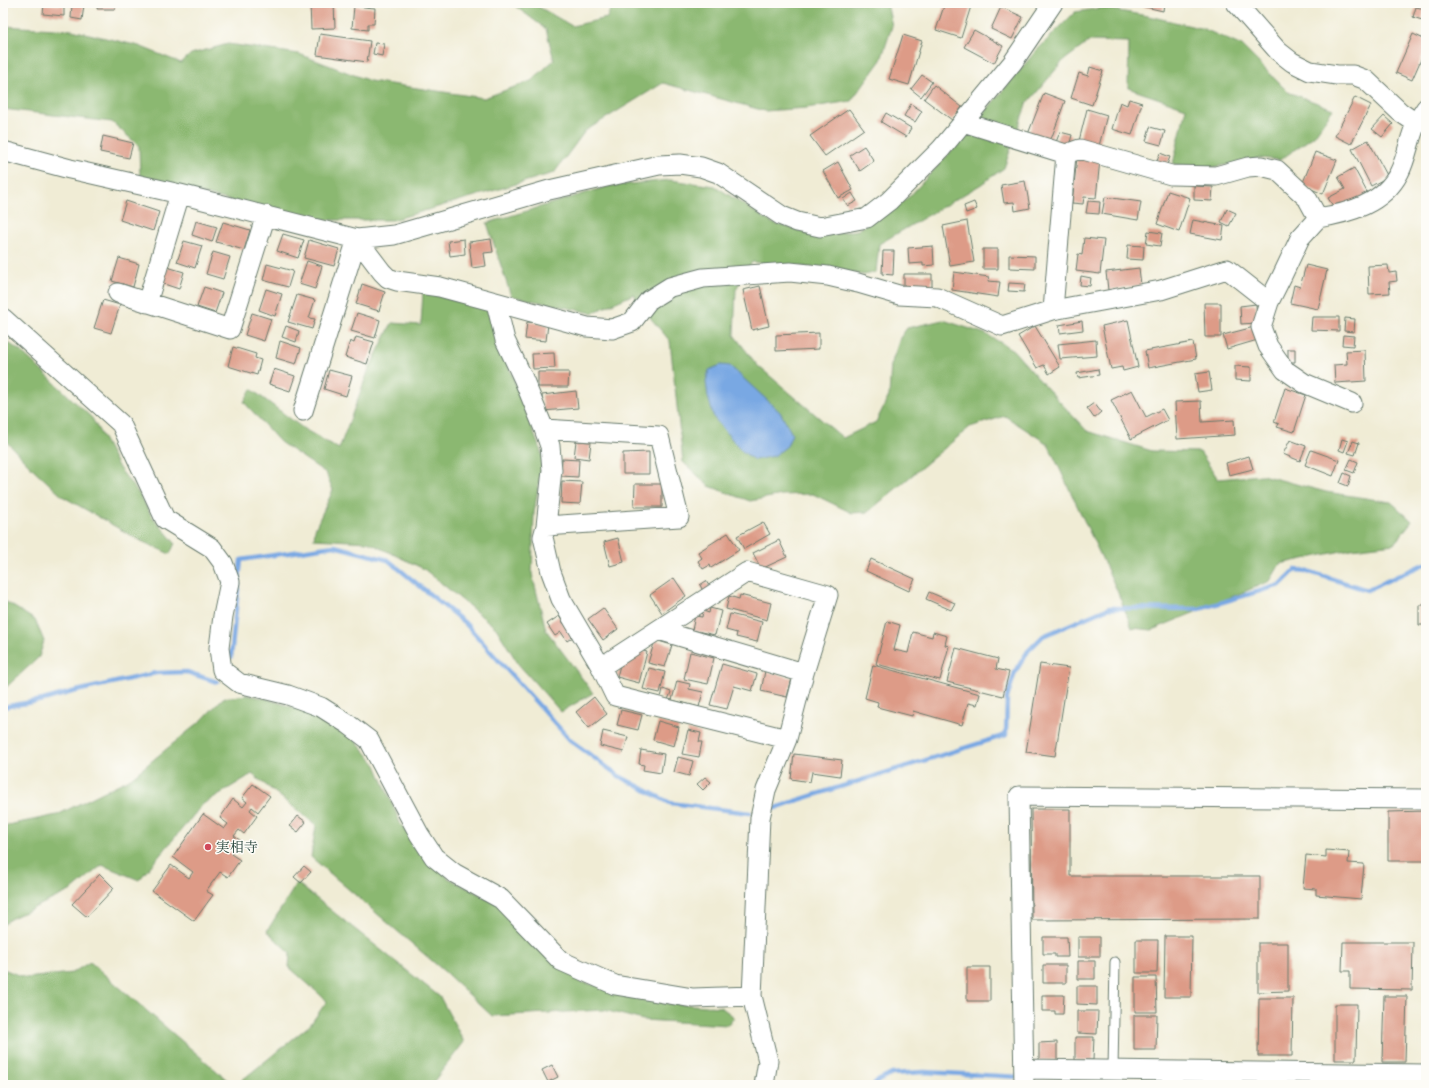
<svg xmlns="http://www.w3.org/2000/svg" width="1429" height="1088" viewBox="0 0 1429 1088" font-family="'Libre Caslon Text','Noto Serif JP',serif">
<rect width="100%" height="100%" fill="#fdfcf7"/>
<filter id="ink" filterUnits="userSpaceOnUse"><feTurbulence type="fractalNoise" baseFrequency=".025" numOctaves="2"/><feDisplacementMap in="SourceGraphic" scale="8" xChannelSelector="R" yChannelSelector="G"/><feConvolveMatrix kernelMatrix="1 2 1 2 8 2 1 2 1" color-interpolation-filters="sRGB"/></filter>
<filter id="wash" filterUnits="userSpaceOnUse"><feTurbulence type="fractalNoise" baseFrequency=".012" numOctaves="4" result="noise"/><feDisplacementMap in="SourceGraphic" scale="16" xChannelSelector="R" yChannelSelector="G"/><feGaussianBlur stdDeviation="0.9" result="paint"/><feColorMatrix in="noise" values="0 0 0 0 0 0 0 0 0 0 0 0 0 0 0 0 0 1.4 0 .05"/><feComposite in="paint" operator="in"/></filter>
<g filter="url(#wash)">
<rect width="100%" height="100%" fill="#f0ecd5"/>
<path fill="#8bb871" stroke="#557a52" d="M511 3H532L572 26 607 18 613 3H887L892 26 881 60 851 101 806 108 765 111 663 83 585 131 554 173 393 220H308L140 178 139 146 112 122 3 109V26L72 30 139 46 181 63 191 54 228 44 299 54 370 81 484 98 531 81 554 60 546 29Z
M1102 8 1153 17 1204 29 1242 46 1288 92 1333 109 1314 136 1280 160 1260 158 1232 164 1201 169 1173 164 1186 108 1128 88 1129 42 1090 41 1063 61 1026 105 1004 168 980 185 879 244 876 272 864 275 837 270 752 262 736 289 734 335 757 365 843 438 876 422 889 396 891 365 900 338 907 328 943 320 986 334 1013 350 1044 385 1087 431 1152 451 1200 452 1218 479 1262 475 1326 492 1391 502 1412 521 1394 544 1351 549 1280 564 1270 581 1152 630 1132 628 1116 588 1048 444 1005 416 970 427 868 512 852 513 813 494 782 495 750 501 709 486 683 462 670 341 653 321 638 302 634 294 592 313 511 296 487 223 609 186 670 180 715 186 772 223 819 236 858 230 909 197 964 137 1035 52 1075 12Z
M423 292 487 309 543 457 534 513 532 574 546 630 593 693 561 712 519 665 496 628 424 569 368 542 314 539 315 529 333 490 326 473 280 442 244 402 251 389 304 429 339 449 369 369 392 323 421 325Z
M3 339 23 353 92 418 119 468 140 495 151 515 175 543 170 554 139 540 62 496 30 466 3 438Z
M3 600 35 620 44 641 39 657 3 690Z
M247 695 264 698 314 714 354 739 376 765 401 825 448 878 508 909 581 982 633 994 664 1003 721 1007 734 1017 728 1025 643 1020 604 1010 492 1016 445 972 311 857 316 825 252 774 203 804 139 880 102 865 72 890 10 919 3 925V826L57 815 131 778 202 720 223 698Z
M297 883 440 997 464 1042 431 1085H236L310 1025 327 1001 289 967 290 953 267 931Z
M90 962 233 1085H234H3V969L26 978 72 973Z"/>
<path fill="#79a8e3" stroke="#4c728c" d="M721 365 730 366 780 412 792 434 787 446 774 456 754 460 742 451 714 418 708 397 706 382 709 370Z"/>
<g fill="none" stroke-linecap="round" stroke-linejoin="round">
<path stroke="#79a8e3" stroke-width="4.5" d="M231 657 241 560 334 546 388 560 465 623 570 740 619 776 670 803 750 813
M3 707 43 700 72 692 156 673 187 672 217 682
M770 810 795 801 1006 735 1007 698 1015 672 1028 651 1043 636 1109 608 1199 609 1280 585 1295 570 1307 571 1367 590 1424 564H1426
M874 1085 878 1081 892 1074 924 1072 1021 1077"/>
</g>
<g id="blocks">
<path fill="#dd9b87" d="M98 3H115V9H97Z
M310 3H334L335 28 311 29Z
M945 3H972L961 38 936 30Z
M1133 3H1164L1163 11 1133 4Z
M44 4 64 5V16L43 14Z
M72 4 84 5 82 20 71 18Z
M354 6 375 8 374 24H368V30L352 28Z
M1001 7 1023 17 1012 39 991 29Z
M1416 7 1425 9 1422 20 1413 17Z
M974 30 1003 46 994 63 964 47Z
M320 34 370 41 367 62 317 55Z
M1413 34 1426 40V48L1412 80 1396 73Z
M903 35 922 41 909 85 889 79Z
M375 43 384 44 382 56 373 54Z
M1090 67 1103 71 1092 105 1071 98 1079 73 1088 76Z
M922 75 932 82 921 97 911 89Z
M934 85 962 107 952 120 924 99Z
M1044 93 1065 101 1050 142 1028 134Z
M1355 97 1371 105 1351 144 1335 136Z
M1129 99 1142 103 1132 135 1112 129 1120 102 1127 105Z
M911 104 922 111 915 122 904 116Z
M849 109 864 129 825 156 810 136Z
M1087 109 1107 115 1099 146 1079 141Z
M886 113 911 128 906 137 881 122Z
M1384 116 1393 124 1382 137 1372 129Z
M1150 127 1165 131 1161 145 1146 141Z
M1060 132 1072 135 1069 146 1056 142Z
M103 136 133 143 129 158 100 152Z
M1368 140 1388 177 1371 186 1352 149Z
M864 146 874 161 860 171 850 155Z
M1315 152 1337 160 1323 194 1302 185Z
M1160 153 1170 157 1166 167 1156 164Z
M1077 157 1100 160 1096 198 1084 197 1083 204 1072 203Z
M838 162 853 190 838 198 823 171Z
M1354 168 1368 194 1336 211 1328 198 1345 189 1338 177Z
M1025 181 1030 208 1015 211 1014 202 1004 203 1001 185Z
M1194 186 1213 187 1212 201 1194 200Z
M1168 191 1190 198 1179 232 1157 224Z
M852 193 857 201 848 206 843 199Z
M1105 197 1141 202 1138 220 1102 214Z
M126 201 159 212 153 231 120 220Z
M1088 201 1100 202 1099 214 1086 213Z
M974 202 977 209 966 213 964 206Z
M1227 209 1236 213 1229 226 1221 222Z
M1193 220 1224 226 1222 240 1190 234Z
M196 221 217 227 212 242 192 235Z
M967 221 974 262 950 266 943 226Z
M223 222 250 230 244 250 216 242Z
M1148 231 1162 233 1160 246 1146 244Z
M283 234 304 240 298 258 277 251Z
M1084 238 1104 240 1100 274 1076 271 1078 254 1082 255Z
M464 239 465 254 450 256 448 241Z
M491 239 493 252 484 253 486 266 472 268 469 242Z
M309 240 339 249 334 266 304 258Z
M184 241 202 246 195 268 177 262Z
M1128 245 1144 246 1143 260 1127 259Z
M933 246 934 265 923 266V263L909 264 908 248Z
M983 249H998V269H983Z
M883 251H894L893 275 882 274Z
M213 252 230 257 223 279 206 274Z
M1009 255 1035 256V269L1009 268Z
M119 258 139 264 133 287 112 281Z
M307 261 322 266 315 289 299 284Z
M267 264 293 271 288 287 263 280Z
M1306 265 1327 270 1318 309 1290 303 1294 285 1300 287Z
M1388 265 1389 273 1396 272 1397 281 1389 282 1390 293 1369 294 1368 266Z
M167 267 184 272 179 289 161 283Z
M1139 268 1141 285 1108 290 1106 272Z
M954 272 989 277 988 281 1000 282 998 297 952 290Z
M904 274H932V288L904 289Z
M1081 276 1091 278 1090 286 1080 285Z
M1009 283 1025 284 1024 292 1008 291Z
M362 284 385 292 379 311 356 304Z
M760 286 769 326 752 330 743 290Z
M204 287 222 293 215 313 197 307Z
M266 289 282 294 275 316 259 310Z
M297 295 315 300 309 318 315 319 312 329 288 322Z
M103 300 120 305 111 333 94 328Z
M1204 303H1221V337H1205Z
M1256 304 1257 323 1241 324 1240 306Z
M252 313 271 319 264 341 245 335Z
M357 313 380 320 375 338 351 331Z
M1312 317H1339V331L1311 330Z
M1345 318 1355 319 1354 332 1344 331Z
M1128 320 1138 367 1123 371 1122 367 1111 369 1102 326Z
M1082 321 1083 330 1060 333 1059 325Z
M527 322 548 324 546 341 525 339Z
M286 326 299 331 296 342 282 337Z
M1035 326 1060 367 1049 374 1044 365 1037 368 1018 336Z
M1258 326 1261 339 1227 349 1223 335Z
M819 333V349L776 351V335Z
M1343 335 1354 336 1353 346 1342 345Z
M356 337 374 342 367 364 345 357 350 341 354 343Z
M1096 340 1097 356 1060 359 1058 344Z
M280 341 301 348 296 364 276 358Z
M1193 342 1196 359 1148 368 1145 351Z
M233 347 256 354 255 358 261 360 257 375 228 366Z
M1288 349H1295V362H1288Z
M1365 350 1366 381 1335 383 1334 365 1347 364 1346 351Z
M554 353 555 368 533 369 532 354Z
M1235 366 1251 367V381L1235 380Z
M274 369 295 376 290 391 269 384Z
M1098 369 1099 375 1078 378 1077 373Z
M329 370 352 376 346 396 324 389Z
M538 372H569L568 387H538Z
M1209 372 1212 390 1198 392 1195 374Z
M1285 388 1306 395 1294 432 1277 427 1279 424 1274 422Z
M1132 390 1146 417 1162 409 1168 420 1131 439 1111 400Z
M576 391 578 408 543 411 542 395Z
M1201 401 1202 422 1234 420 1235 435 1177 439 1175 402Z
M1094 403 1101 412 1094 418 1087 408Z
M1342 439 1348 441 1344 452 1339 450Z
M1290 440 1306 446 1300 461 1283 454Z
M576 441 591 442 589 459 574 457Z
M1353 441 1359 443 1355 455 1348 453Z
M1311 450 1339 460 1333 476 1305 465Z
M649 452V474H623V453Z
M1249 456 1253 469 1229 475 1226 463Z
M562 459 579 460 578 477 561 476Z
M1351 459 1358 462 1354 473 1346 470Z
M1344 473 1351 476 1348 486 1340 483Z
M562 481 582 482 580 504 561 503Z
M635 484H662V507H634Z
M763 522 770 534 744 549 737 536Z
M728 533 739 550 711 568 710 565 703 569 698 561 702 558 698 552Z
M618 538 624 562 610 566 604 542Z
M779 540 787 557 761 569 753 553Z
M871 559 915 579 909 591 866 571Z
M674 578 686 596 662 613 650 595Z
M706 581 711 589 704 593 700 585Z
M929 592 955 603 951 610 926 599Z
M740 595 771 603 767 620 726 609 729 596 739 599Z
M1419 605H1426V625H1419Z
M603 608 618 629 603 640 588 619Z
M710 608 721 611 715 635 692 630 695 616 702 617 703 611 709 613Z
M730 614 762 622 757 642 736 637 737 633 726 630Z
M559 616 564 624 567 622 576 635 567 641 561 632 555 636 547 624Z
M887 621 900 625 894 650 908 653 913 632 932 637 933 632 947 636 945 645 949 646 940 680 876 664Z
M655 640 672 645 665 667 648 663Z
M956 648 998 659 996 669 1009 672 1003 696 947 682Z
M639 650 647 652 639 683 617 677 621 661Z
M690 652 714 658 708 684 684 679Z
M722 664 757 674 752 691 734 686 727 709 710 705Z
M1040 664 1069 668 1055 756 1026 752Z
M873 665 980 694 977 705 968 703 962 725 913 711 912 716 877 707 878 702 865 698Z
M649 668 665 672 660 693 643 689Z
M765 671 792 678 787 697 761 691Z
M677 681 690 684 689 689 703 692 699 707 672 700Z
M663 689 671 692 668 700 661 698Z
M594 697 607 714 589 728 576 712Z
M621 710 642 715 638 730 617 725Z
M658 721 679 727 674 746 653 740Z
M688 730 701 733 699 742H702L699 757 682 754Z
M603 731 628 737 624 752 600 746Z
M641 750 664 754 661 773 643 770 644 765 639 764Z
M794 754 842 760 840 776 812 772 810 782 791 779Z
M678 757 693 761 689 776 674 772Z
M705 777 711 782 703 790 697 784Z
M253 784 270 796 258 812 252 807 250 810 257 816 244 834 239 830 234 836 241 841 231 854 240 860 228 877 220 872 206 891 213 895 194 921 152 891 171 865 189 878 193 872 173 857 203 814 224 829 228 824 220 818 233 799 243 807 247 802 242 798Z
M1031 809H1070V876H1260V919L1032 920Z
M1426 811V861H1388V812Z
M298 816 306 822 298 832 290 826Z
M1326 850 1349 852 1348 863 1364 864 1361 899 1316 895V889L1303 888 1306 855 1326 857Z
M304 866 311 872 301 883 294 877Z
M100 874 114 888 87 917 72 904Z
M1165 936H1192L1191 997H1164Z
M1043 937H1067L1068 957H1055V954H1043Z
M1078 937H1100V957H1078Z
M1136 940H1158L1157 973H1136Z
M1343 942H1413L1412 990 1350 989V971H1342Z
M1258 943H1288V991L1258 992Z
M1078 961H1095V979H1078Z
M1043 965H1066V983H1043Z
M967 967H990V1001H967Z
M1135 977H1156L1157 1012H1135Z
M1077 986H1097V1005L1077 1004Z
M1042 995H1064L1063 1014H1055V1011H1042Z
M1424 995H1426V1022H1424Z
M1384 996H1407L1405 1062H1382Z
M1259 998H1293L1292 1056H1258Z
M1335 1004H1357L1356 1060H1335Z
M1077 1011H1098L1097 1034 1077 1033Z
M1134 1015H1157L1156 1050H1134Z
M1075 1037H1094L1093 1060H1075Z
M1057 1042V1060H1039V1043Z
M552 1065 558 1077 548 1082 542 1070Z"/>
</g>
</g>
<g filter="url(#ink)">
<use href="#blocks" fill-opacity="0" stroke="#687a6c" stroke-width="1"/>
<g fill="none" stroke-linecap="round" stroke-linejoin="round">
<defs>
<path id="service" d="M1113 1070 1115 962"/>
<path id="minor" d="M1236 3 1278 51 1292 62 1310 71 1337 75H1353L1366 80 1400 112 1416 123
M963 122 1066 154 1053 310
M3 151 70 169 180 194 357 239 394 235 549 190 659 165 680 164 701 167 718 173 782 216 797 222 820 227 867 218 889 201 941 149 1013 62 1053 3
M1066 154 1080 149 1171 175 1216 176 1248 167 1261 166 1277 170 1307 198 1318 218
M357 239 382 272 388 278 397 281 440 287 587 327 612 329 632 322 649 300 670 287 703 278 790 272 828 276 858 283 899 295 937 297 1002 326 1053 310 1161 290 1227 269 1269 302
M118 293 230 329 266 215
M147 303 180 194
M496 303 505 340 523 378 544 429
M3 318 121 424 165 519 212 548 223 563 230 582 223 616 219 648 222 670 239 683 288 695 321 707 348 724 369 740 419 834 434 857 454 873 501 899 561 961 615 985 693 998 752 996
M1352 403 1304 383 1285 370 1268 346 1261 327 1269 302 1282 276 1300 238 1318 218C1349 213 1383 204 1399 173 1407 158 1409 139 1416 124 1419 118 1423 113 1426 108
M303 411 357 239
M546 526 552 470 550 446 544 429 659 436 679 517 546 526 543 537 551 572 561 599 601 667
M658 630 804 673
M1024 1069 1426 1074
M764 1085 768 1061 752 996 760 818 766 790 787 739 804 673 828 595 747 572 601 667 615 696 787 739
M1024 1085 1019 796 1426 799"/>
</defs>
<use href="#service" stroke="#687a6c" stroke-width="11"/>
<use href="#minor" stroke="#687a6c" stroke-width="21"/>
<use href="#service" stroke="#fff" stroke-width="9"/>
<use href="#minor" stroke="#fff" stroke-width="19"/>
</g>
</g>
<circle fill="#d1495b" stroke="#fdfcf7" stroke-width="1.5" cx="208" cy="847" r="4"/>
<g text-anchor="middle" stroke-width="3" stroke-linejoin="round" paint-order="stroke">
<g font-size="14" fill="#1f3d34" stroke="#fdfcf7" text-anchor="start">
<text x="216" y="852">実相寺</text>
</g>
</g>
<rect width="1429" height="1088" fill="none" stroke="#fdfcf7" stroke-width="16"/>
</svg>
